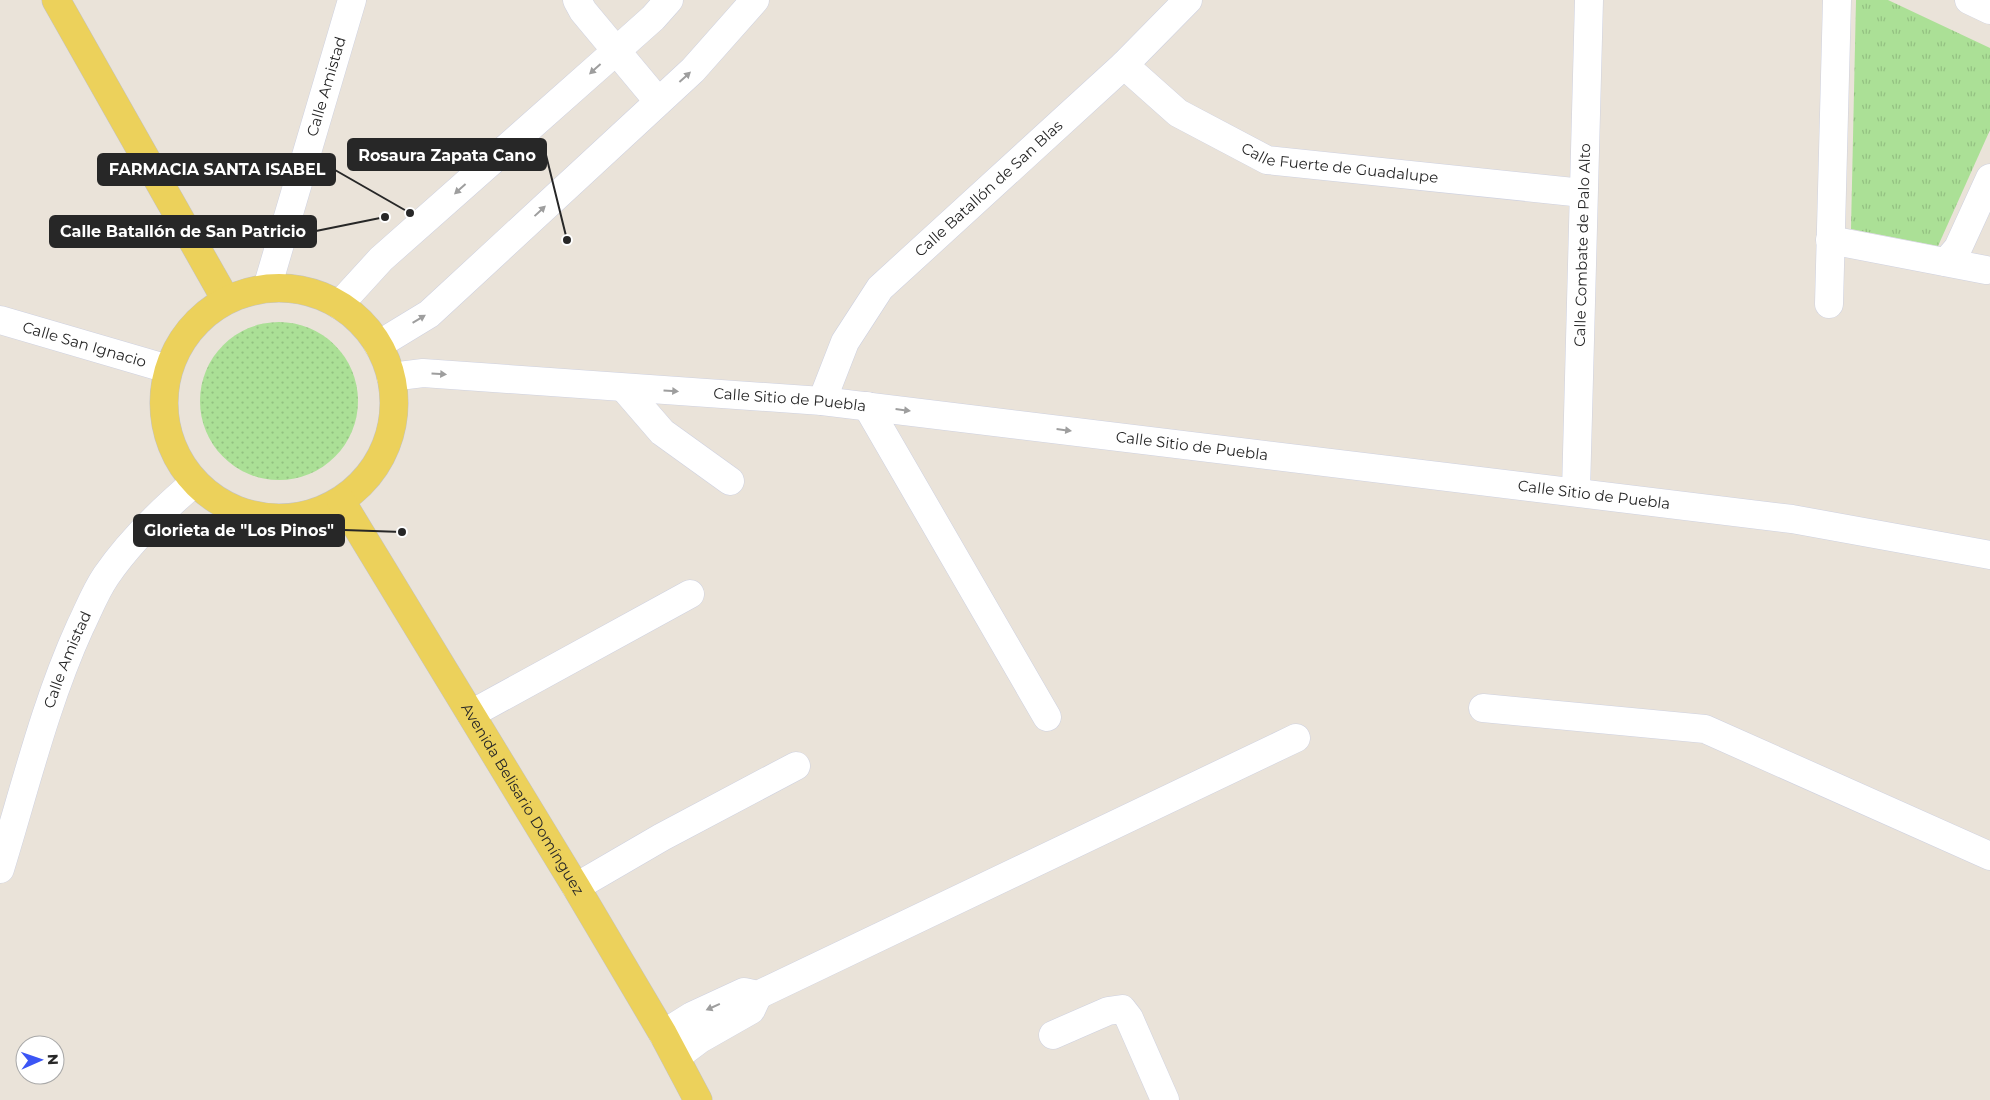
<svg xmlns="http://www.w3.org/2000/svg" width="1990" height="1100" viewBox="0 0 1990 1100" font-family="Montserrat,sans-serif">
<defs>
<pattern id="grass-dots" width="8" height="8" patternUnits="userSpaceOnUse" patternTransform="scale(1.25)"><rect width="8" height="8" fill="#abe096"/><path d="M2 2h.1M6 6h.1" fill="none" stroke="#93c081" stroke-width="1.8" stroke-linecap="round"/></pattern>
<pattern id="park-tufts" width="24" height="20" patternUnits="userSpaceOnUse" patternTransform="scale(1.25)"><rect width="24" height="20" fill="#abe096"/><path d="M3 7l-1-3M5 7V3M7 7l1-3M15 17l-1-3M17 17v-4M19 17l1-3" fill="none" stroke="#93c081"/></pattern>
</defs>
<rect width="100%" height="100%" fill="#eae3d9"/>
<path fill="url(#grass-dots)" d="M200 401a79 79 0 1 1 158 0a79 79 0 1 1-158 0Z"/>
<path fill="url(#park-tufts)" d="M1856 0H1888L1990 48V130L1938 246 1851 229Z"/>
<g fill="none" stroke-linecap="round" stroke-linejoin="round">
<defs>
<g id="minor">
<path d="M577 0 583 11 658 101"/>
<path d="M1969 0 1990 10"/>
<path id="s1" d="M1124 65 1178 113 1267 160 1583 193"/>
<path d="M1830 240 1986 270"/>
<path d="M1946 262 1958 248 1990 178"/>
<path id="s2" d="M267 288 352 0"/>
<path d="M1829 304 1837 0"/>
<path d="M339 305 381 259 616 51 653 18 669 0"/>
<path id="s3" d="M0 320 168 369"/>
<path d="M378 345 429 314 693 70 755 0"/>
<path id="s4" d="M391 377 423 373 822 401 1792 519 1990 555"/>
<path d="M624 388 662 432 730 481"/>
<path id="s5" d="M822 401 845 342 880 288 1124 65 1188 0"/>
<path d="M867 406 1047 717"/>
<path id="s6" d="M1576 491 1589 0"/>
<path d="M1483 708 1705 729 1990 856"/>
<path d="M471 714 690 594"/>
<path id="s7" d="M0 869C25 788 45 704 80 627 88 611 95 592 106 576 130 541 161 511 194 483"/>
<path d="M576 887 662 837 796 766"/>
<path d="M663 1034 692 1016 744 992 758 995 1296 738"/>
<path d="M1053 1035 1108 1011 1122 1009 1129 1018 1165 1100"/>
<path d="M676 1057 700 1039 751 1010 758 995"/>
</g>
<g id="major">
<path d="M56 0 226 300"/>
<circle cx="279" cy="403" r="115"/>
<path id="s8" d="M341 501 576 887 663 1034 698 1100"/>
</g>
</defs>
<use href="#minor" stroke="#ced1e0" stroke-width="29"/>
<use href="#major" stroke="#c3c3c3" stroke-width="29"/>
<use href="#minor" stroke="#fff" stroke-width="28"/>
<use href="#major" stroke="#ecd15b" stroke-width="28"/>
</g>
<defs><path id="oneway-solid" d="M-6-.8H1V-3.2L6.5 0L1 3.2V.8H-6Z" transform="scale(1.25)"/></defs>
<g fill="#9e9e9e">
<use href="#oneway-solid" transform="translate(595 69) rotate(138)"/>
<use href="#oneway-solid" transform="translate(685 77) rotate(-42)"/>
<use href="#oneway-solid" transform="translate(460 189) rotate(138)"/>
<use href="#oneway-solid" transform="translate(540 211) rotate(-43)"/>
<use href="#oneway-solid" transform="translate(419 319) rotate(-31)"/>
<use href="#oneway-solid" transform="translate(439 374) rotate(4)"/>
<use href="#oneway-solid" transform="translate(671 391) rotate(4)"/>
<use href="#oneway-solid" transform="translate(903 410) rotate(7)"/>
<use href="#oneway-solid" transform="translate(1064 430) rotate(7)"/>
<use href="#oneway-solid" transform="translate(713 1007) rotate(156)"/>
</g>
<g text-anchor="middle" stroke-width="4" stroke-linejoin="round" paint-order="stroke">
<g font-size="15" fill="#272727" stroke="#fff">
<text dy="5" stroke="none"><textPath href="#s2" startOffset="210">Calle Amistad</textPath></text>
<text dy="5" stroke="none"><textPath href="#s1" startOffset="245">Calle Fuerte de Guadalupe</textPath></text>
<text dy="5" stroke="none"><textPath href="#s5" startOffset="275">Calle Batallón de San Blas</textPath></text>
<text dy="5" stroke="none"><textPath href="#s6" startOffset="246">Calle Combate de Palo Alto</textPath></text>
<text dy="5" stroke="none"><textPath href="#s3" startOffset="88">Calle San Ignacio</textPath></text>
<text dy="5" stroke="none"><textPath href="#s4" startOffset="400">Calle Sitio de Puebla</textPath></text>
<text dy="5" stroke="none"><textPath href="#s4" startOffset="805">Calle Sitio de Puebla</textPath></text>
<text dy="5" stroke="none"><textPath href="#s4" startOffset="1210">Calle Sitio de Puebla</textPath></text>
<text dy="5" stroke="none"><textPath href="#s7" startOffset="220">Calle Amistad</textPath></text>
<text dy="5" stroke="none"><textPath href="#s8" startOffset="349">Avenida Belisario Domínguez</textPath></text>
</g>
</g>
<path fill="none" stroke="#272727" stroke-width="2" d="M567 240L546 155M410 213L335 170M385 217L316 231M402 532L344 530"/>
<g fill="#272727" stroke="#fff" stroke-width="2">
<circle cx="567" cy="240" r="5"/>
<circle cx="410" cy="213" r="5"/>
<circle cx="385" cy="217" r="5"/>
<circle cx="402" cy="532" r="5"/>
</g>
<g fill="#272727" stroke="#272727" stroke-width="2">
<rect x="348" y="139" width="198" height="31" rx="5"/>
<rect x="98" y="154" width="237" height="31" rx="5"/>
<rect x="50" y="216" width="266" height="31" rx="5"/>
<rect x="134" y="515" width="210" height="31" rx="5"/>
</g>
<g font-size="16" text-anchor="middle" font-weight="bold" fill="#fff">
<text x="447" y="161">Rosaura Zapata Cano</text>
<text x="217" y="175">FARMACIA SANTA ISABEL</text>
<text x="183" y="237">Calle Batallón de San Patricio</text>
<text x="239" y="536">Glorieta de "Los Pinos"</text>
</g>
<g transform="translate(40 1060) rotate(88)"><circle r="24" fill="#ffffff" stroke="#a9a9a9"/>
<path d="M0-4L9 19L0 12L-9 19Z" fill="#3b55f5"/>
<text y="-8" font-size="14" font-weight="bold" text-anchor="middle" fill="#272727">N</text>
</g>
</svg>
